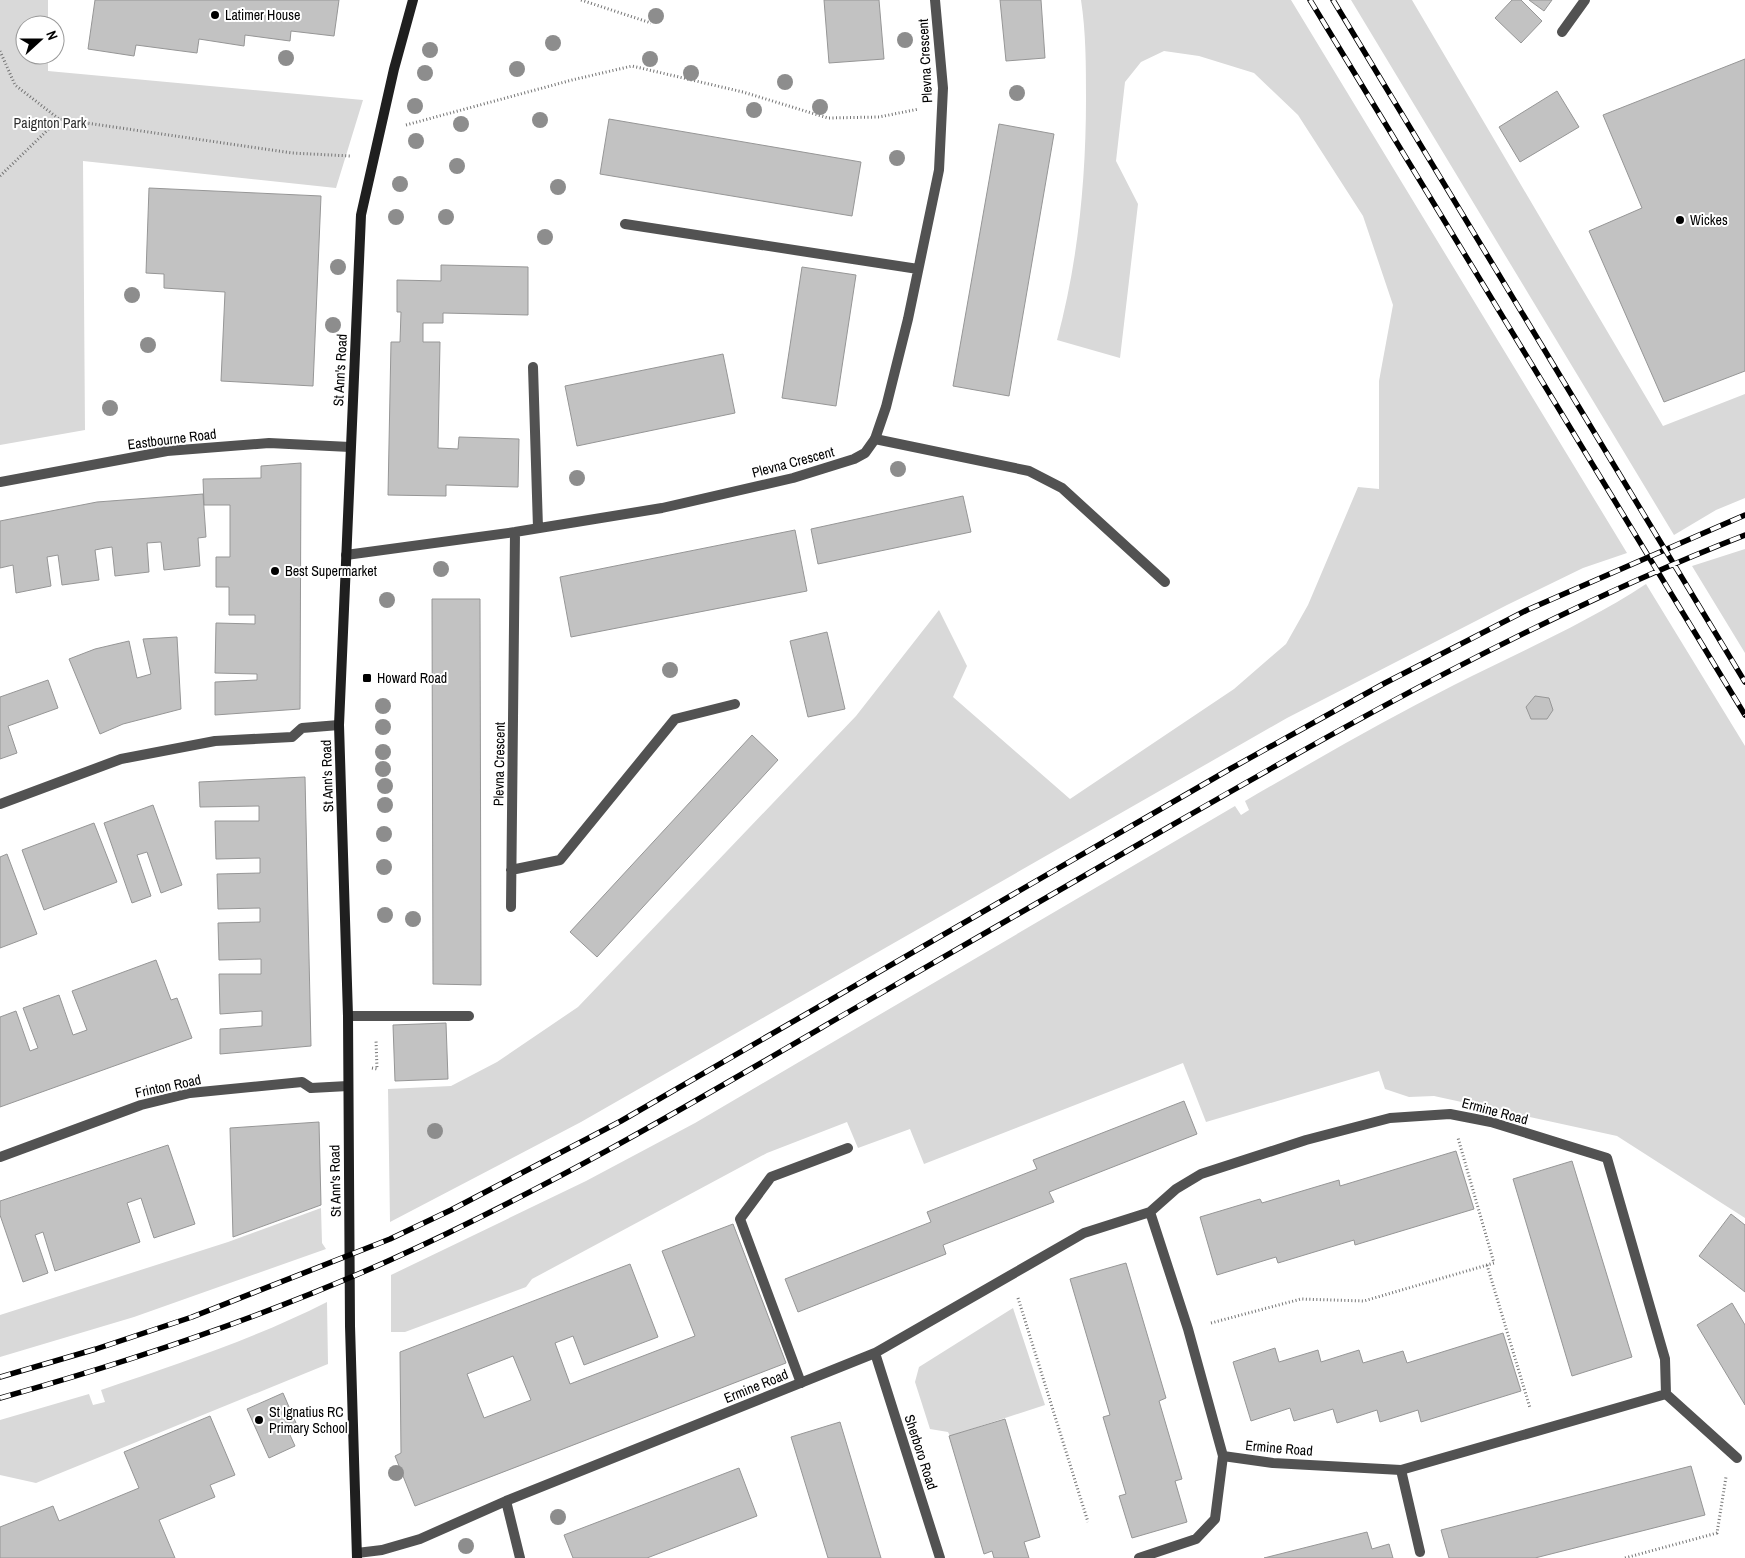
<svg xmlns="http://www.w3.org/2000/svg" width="1745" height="1558" viewBox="0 0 1745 1558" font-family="'Archivo Narrow',sans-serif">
<rect width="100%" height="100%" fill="#fff"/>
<path fill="#d9d9d9" d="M0 0H48V25H25V55H48V71L363 100 336 188 83 161 85 430 0 445Z
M1081 0H1291L1627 553 1583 568 1507 605 1287 718 581 1122 390 1222 388 1089 451 1086 497 1062 578 1007 856 716 939 610 967 666 953 697 1070 799 1234 689 1286 644 1308 605 1358 487 1379 489V381L1393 305 1363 216 1298 115 1254 73 1199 56 1164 51 1141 62 1125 82 1116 161 1138 204 1120 358 1057 340C1078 262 1086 180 1086 99 1086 65 1086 33 1081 0Z
M1351 0H1412L1663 426 1745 394V498L1716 510 1674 535Z
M1745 549V653L1692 566Z
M1646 584 1745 746V1218L1617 1136 1434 1096 1409 1097 1385 1089 1379 1071 1206 1122 1183 1063 924 1164 910 1129 858 1148 847 1122 767 1153 532 1279 526 1287 405 1332H391V1275L586 1181 695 1123 1235 806 1241 815 1249 810 1245 801C1314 761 1383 721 1454 685 1519 652 1585 624 1646 584Z
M321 1208 322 1243 326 1249 134 1317 0 1357V1315L228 1242Z
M327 1302 328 1364 36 1483 0 1475V1420L89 1394 93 1405 105 1402 101 1390C178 1364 254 1339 327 1302Z
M1013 1308 1045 1405 950 1436 948 1432 930 1429 915 1382 919 1367Z"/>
<path fill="#c2c2c2" stroke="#969696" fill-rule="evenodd" d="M95 0H339L334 36 291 31 290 41 245 35 244 46 199 39 197 53 136 45 134 56 88 49Z
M824 0H879L884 59 829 63Z
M1000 0H1041L1045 58 1006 61Z
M1512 0H1521L1542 21 1521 43 1495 18Z
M1529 0H1552L1544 11Z
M1745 59V371L1664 402 1589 231 1642 208 1603 115Z
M1557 91 1579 127 1520 162 1499 127Z
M609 119 861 162 852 216 600 174Z
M999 124 1054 134 1009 396 953 386Z
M149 188 321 196 313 386 221 381 225 292 164 288V274L146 273Z
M441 265 528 267V315L443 313V323H423V342H440L438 448 458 449 459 437 519 439 518 487 446 485V496L388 495 391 342H400L401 312H397V280L441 281Z
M802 267 856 275 836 406 782 398Z
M723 354 735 413 577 446 565 386Z
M301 463 300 709 215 715V682L257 680V674L215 673 216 623 255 624V615H229V587H216V557H230V505H204L203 479 261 478V466Z
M203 494 206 537 198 538 200 566 164 570 161 542 147 543 149 572 115 576 112 547 105 548 95 550 99 580 62 585 58 555 47 557 51 586 16 593 13 565 0 568V521L97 502Z
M963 496 971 532 818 564 811 529Z
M795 530 807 591 571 637 560 577Z
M432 599H480L481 985 433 984Z
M827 632 845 709 808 717 790 641Z
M177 637 181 709 123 724 100 734 69 659 95 649 129 641 137 678 151 674 143 639Z
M48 680 58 708 8 726 17 753 0 759V697Z
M1535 696 1549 698 1553 710 1547 719H1531L1526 707Z
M752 735 778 760 597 957 570 932Z
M305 777 311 1046 220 1054V1029L262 1026V1011L220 1014 219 974H261V959L219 960 218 923 260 922V908L218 909 217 874 260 873V858L216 859 215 821H259V806L200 807 199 782Z
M153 805 182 885 161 893 147 852 137 855 151 896 132 903 104 823Z
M94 823 117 882 44 910 22 850Z
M7 854 37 934 0 948V857Z
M156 960 171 1000 177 998 192 1038 0 1107V1017L16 1011 30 1051 38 1048 23 1008 59 995 73 1035 87 1030 72 991Z
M446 1023 448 1079 395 1081 393 1025Z
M1184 1101 1197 1134 1049 1192 1054 1202 943 1245 946 1254 798 1312 785 1279 931 1222 927 1212 1037 1169 1033 1160Z
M319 1122 321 1205 233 1237 230 1128Z
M168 1145 195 1224 154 1238 141 1198 127 1203 140 1242 55 1271 43 1232 35 1235 48 1273 23 1282 0 1215V1201Z
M1456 1151 1474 1209 1355 1245 1354 1240 1278 1263 1276 1257 1217 1275 1200 1217 1260 1199 1262 1203 1339 1180 1340 1186Z
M1572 1161 1632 1357 1572 1376 1513 1179Z
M1731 1214 1745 1225V1292L1699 1256Z
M733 1224 786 1363 415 1506 395 1456 401 1453 400 1352 630 1264 658 1337 584 1365 573 1336 555 1343 570 1384 695 1336 662 1251ZM513 1356 531 1400 484 1418 467 1374Z
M1126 1263 1166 1398 1159 1401 1182 1479 1175 1481 1187 1522 1132 1538 1119 1496 1126 1494 1103 1417 1110 1415 1070 1279Z
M1732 1303 1745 1325V1405L1697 1325Z
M1503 1333 1521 1391 1421 1422 1418 1410 1380 1422 1377 1410 1337 1423 1333 1409 1294 1421 1290 1408 1251 1421 1233 1362 1275 1348 1279 1362 1318 1350 1321 1362 1359 1350 1363 1363 1403 1351 1407 1363Z
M283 1393 299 1430 290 1435 295 1446 269 1458 247 1409Z
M210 1416 235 1475 210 1485 215 1497 159 1520 175 1558H0V1527L53 1506 59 1521 139 1488 124 1452Z
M1005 1419 1040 1537 1024 1542 1029 1558H994L992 1551 984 1554 949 1436Z
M840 1422 881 1558H828L791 1437Z
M1691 1466 1705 1515 1535 1558H1449L1441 1530Z
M739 1468 757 1516 647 1558H573L564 1535Z
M1367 1532 1372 1549 1389 1544 1393 1558H1264Z"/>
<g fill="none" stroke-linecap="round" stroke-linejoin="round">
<path stroke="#747474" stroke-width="3" stroke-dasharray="1 2.5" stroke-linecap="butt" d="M581 0 651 23
M0 51 15 85 59 119 292 153 350 156
M406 125 572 80 632 66 743 92 828 118 879 117 919 109
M0 176 59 119
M372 1068 377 1069 376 1040
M1487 1265 1530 1408
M1018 1298 1088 1522
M1211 1323 1301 1299 1364 1301 1494 1263 1458 1138
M1625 1558 1717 1533 1726 1477"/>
<path stroke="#525252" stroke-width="10" d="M875 439 1029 471 1062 488 1165 582
M348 1016H469
M801 1383 740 1219 771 1177 848 1148
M1401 1470 1420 1552"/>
<path stroke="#525252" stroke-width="10" d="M1562 32 1585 0
M625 224 918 269
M533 367 538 528
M0 482 167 451 269 443 350 447
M346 555 515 532 662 508 793 478 854 459 865 453 875 439 886 407 908 319 939 170 943 88 935 0
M0 804 121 759 215 741 292 737 302 728 339 725
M511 870 560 860 675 719 735 704
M511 907 515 532
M0 1157 141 1105 190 1093 302 1082 311 1088 348 1086
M1150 1212 1188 1329 1223 1456 1273 1463 1401 1470 1666 1394
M875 1353 940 1558
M506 1501 520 1558
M357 1553 382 1550 420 1539 506 1501 875 1353 1084 1233 1150 1212 1176 1189 1201 1174 1306 1140 1390 1118 1450 1114 1491 1122 1607 1158 1665 1359 1666 1394 1737 1458
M1139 1558 1196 1539 1215 1519 1223 1456"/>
<path stroke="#1f1f1f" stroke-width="10" d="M357 1558 350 1326 348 1016 339 725 361 215 394 69 413 0"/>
<defs>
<path id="rail" d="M1310 0 1745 715
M1333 0 1745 682
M0 1377 96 1349 192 1317 390 1239 451 1210 621 1121 1230 769 1385 683 1527 610 1745 515
M0 1398C132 1361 263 1317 388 1261 546 1190 696 1101 845 1014 950 953 1055 893 1160 832 1349 723 1540 615 1745 535"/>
</defs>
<use href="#rail" stroke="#000" stroke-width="5.5"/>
<use href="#rail" stroke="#fff" stroke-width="4" stroke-dasharray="11" stroke-linecap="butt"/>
</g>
<g fill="#8d8d8d">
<circle cx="656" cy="16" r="8"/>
<circle cx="905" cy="40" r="8"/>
<circle cx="553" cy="43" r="8"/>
<circle cx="430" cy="50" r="8"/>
<circle cx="286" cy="58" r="8"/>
<circle cx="650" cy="59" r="8"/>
<circle cx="517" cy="69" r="8"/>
<circle cx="425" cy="73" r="8"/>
<circle cx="691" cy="73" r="8"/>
<circle cx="785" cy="82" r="8"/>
<circle cx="1017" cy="93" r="8"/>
<circle cx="415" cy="106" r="8"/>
<circle cx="820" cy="107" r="8"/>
<circle cx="754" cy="110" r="8"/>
<circle cx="540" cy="120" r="8"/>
<circle cx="461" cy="124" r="8"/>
<circle cx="416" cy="141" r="8"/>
<circle cx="897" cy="158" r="8"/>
<circle cx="457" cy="166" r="8"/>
<circle cx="400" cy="184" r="8"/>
<circle cx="558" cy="187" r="8"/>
<circle cx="396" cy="217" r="8"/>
<circle cx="446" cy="217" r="8"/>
<circle cx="545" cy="237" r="8"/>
<circle cx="338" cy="267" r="8"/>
<circle cx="132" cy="295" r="8"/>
<circle cx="333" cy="325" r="8"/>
<circle cx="148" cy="345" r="8"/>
<circle cx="110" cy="408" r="8"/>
<circle cx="898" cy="469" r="8"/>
<circle cx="577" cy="478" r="8"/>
<circle cx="441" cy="569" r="8"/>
<circle cx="387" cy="600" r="8"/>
<circle cx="670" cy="670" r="8"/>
<circle cx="383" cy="706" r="8"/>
<circle cx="383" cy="727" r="8"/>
<circle cx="383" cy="752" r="8"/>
<circle cx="383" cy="769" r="8"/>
<circle cx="385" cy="786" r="8"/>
<circle cx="385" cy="805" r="8"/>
<circle cx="384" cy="834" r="8"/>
<circle cx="384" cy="867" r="8"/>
<circle cx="385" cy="915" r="8"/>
<circle cx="413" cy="919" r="8"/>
<circle cx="435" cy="1131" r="8"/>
<circle cx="396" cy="1473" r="8"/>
<circle cx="558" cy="1517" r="8"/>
<circle cx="466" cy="1546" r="8"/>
</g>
<g fill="#000" stroke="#fff" stroke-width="2">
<circle cx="215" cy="15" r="5"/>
<circle cx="1680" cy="220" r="5"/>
<circle cx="275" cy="571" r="5"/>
<rect x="362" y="673" width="10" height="10" rx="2.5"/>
<circle cx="259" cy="1420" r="5"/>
</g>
<g text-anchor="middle" stroke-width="4" stroke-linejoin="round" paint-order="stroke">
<g font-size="14" fill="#000" stroke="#fff" text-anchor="start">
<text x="225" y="20">Latimer House</text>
<text x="1690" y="225">Wickes</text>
<text x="285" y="576">Best Supermarket</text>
<text x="377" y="683">Howard Road</text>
<text x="269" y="1417">St Ignatius RC<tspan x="269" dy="16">Primary School</tspan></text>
</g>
<g font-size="14" fill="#000" stroke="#fff">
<text transform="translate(925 61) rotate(-93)" y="5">Plevna Crescent</text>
<text transform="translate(340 370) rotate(-87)" y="5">St Ann's Road</text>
<text transform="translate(172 439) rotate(-7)" y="5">Eastbourne Road</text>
<text transform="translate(793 462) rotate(-15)" y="5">Plevna Crescent</text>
<text transform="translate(499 764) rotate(-89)" y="5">Plevna Crescent</text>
<text transform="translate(327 776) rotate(-92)" y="5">St Ann's Road</text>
<text transform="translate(168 1086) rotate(-12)" y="5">Frinton Road</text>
<text transform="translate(1495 1111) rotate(15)" y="5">Ermine Road</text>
<text transform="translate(335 1181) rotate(-91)" y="5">St Ann's Road</text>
<text transform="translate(756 1386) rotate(-22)" y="5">Ermine Road</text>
<text transform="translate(1279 1448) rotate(5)" y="5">Ermine Road</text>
<text transform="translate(921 1452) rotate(72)" y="5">Sherboro Road</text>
</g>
<g font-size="14" fill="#303030" stroke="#fff">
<text x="50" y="128">Paignton Park</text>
</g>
</g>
<g transform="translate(40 40) rotate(69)"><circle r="24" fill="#ffffff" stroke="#999999"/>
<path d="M0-4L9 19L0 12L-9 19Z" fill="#000000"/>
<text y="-8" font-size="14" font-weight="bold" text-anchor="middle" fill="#000000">N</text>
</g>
</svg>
